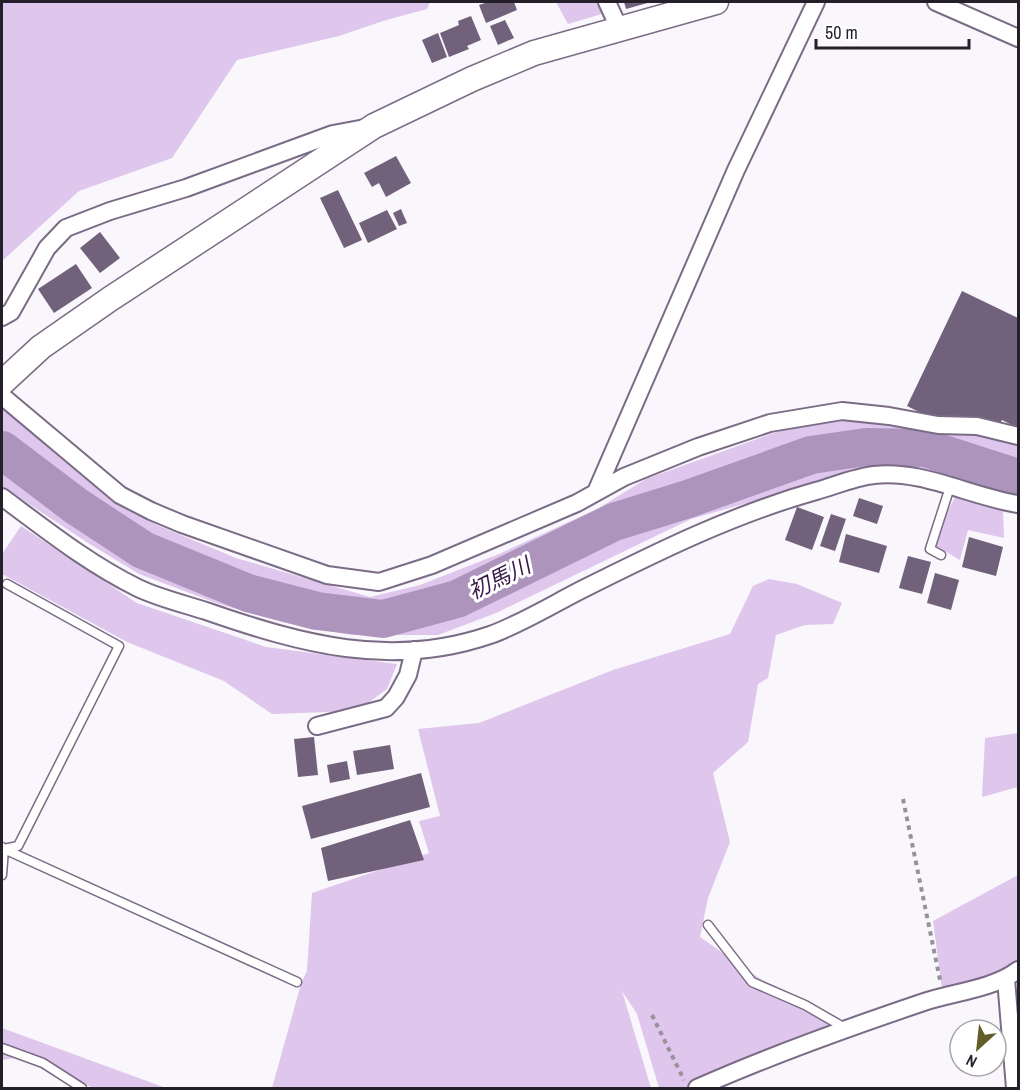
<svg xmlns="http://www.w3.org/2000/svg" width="1020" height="1090" viewBox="0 0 1020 1090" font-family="'Archivo Narrow','Noto Sans JP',sans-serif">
<rect width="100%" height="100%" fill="#f9f6fc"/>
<path fill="#dec6ed" d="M2 2H430L427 9 383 21 339 36 237 60 172 158 79 191 2 261Z
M556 2H597L605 13 568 24Z
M2 409H5L46 446 107 497 157 525 236 558 370 597 420 585 499 554 597 509 646 479 782 430 830 418 859 422 902 423 1018 434V504L885 472 817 483 691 519 496 613 438 635H352L282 622 219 604 139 574 88 543 2 486Z
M955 497 1003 511 1004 538 968 530 960 560 936 546V534Z
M21 526 137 603 266 647 397 664 387 689 357 711 272 714 224 681 127 642 2 574V554Z
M769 579 797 584 842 603 833 624 805 625 776 635 768 678 758 684 748 742 713 773 730 842 708 898 700 937 756 976 836 1027 704 1088H659L637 1014 622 991 651 1088H272L301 984 307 971 312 893 429 853 419 821 440 816 418 729 479 723 613 670 730 634 753 586Z
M1018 733V787L982 797 985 738Z
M1018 875V970L943 996 933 921Z
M2 1028 166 1088H93L28 1056 2 1060Z"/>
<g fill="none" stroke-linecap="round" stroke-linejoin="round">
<path stroke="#ac94bc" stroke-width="38" d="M2 450 76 506 143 550 248 593 317 611 383 619 457 599 614 522 688 499 811 455 866 447 925 448 1018 478"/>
</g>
<path fill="#71617a" d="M488 2H514L517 10 486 23 479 5Z
M624 2H651L626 9Z
M471 16 481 40 467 46 469 49 449 57 440 33 459 25 458 21Z
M505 20 514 38 498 45 490 26Z
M438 33 447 57 432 63 422 40Z
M396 156 411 183 386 197 379 183 372 187 364 173Z
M338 190 362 240 344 248 320 198Z
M401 209 407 223 399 226 393 213Z
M387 210 397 229 368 243 359 223Z
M100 232 120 258 100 273 80 248Z
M76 264 92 288 54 313 38 289Z
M962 291 1018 318V428L1002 420 999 425 982 417 978 425 962 417 958 425 939 422 907 406Z
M859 498 883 506 877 524 853 516Z
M797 507 824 517 812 550 785 540Z
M831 514 846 519 835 551 820 546Z
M846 534 887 546 879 573 839 562Z
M969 537 1003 547 996 576 962 567Z
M908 556 931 562 922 594 899 588Z
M935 573 959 580 951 610 927 603Z
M314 737 318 775 298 777 294 739Z
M390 745 394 769 357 775 353 751Z
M347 761 350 779 330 783 327 765Z
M421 773 430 807 311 839 302 806Z
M410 820 424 860 328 881 321 848Z"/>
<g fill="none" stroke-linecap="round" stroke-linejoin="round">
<defs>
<path id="lane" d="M941 555 930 549 950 487
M4 849 18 846 119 646 7 584
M4 849 297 982
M2 875 4 849 2 847
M708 925 752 982 805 1005 845 1028
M2 1048 43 1063 82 1088"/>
<path id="street" d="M607 2 619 28
M936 2 1018 38
M2 317 11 312 47 248 66 228 110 211 186 188 333 134 365 128
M2 396 120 495 151 511 182 524 327 575 379 582 432 565 577 503 624 477 698 447 770 423 842 411 889 416 938 425 977 426 1018 436
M596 492 736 170 816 2
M2 497C45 529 89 564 138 588 159 598 184 604 206 611 301 644 391 669 490 635 519 625 555 603 583 589 659 551 734 514 816 491 834 486 855 477 874 475 921 469 972 497 1018 504
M317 726 386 708 396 697 408 675 414 650
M1006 979 1015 1088
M697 1088C771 1055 847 1028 924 1002 954 992 993 989 1018 970"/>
<path id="secondary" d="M2 383 41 347 110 299 374 126 472 79 534 53 716 2"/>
</defs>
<use href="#lane" stroke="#7b6c85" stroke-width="11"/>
<use href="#street" stroke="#7b6c85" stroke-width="20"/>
<use href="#secondary" stroke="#7b6c85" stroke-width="27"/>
<path stroke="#96929a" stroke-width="4" stroke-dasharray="4.5 4.5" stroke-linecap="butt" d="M903 799 940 980
M652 1015 684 1080"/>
<use href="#lane" stroke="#fff" stroke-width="8"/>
<use href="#street" stroke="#fff" stroke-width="16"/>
<use href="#secondary" stroke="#fff" stroke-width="24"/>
</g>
<g text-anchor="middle" stroke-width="6" stroke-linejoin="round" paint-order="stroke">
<g font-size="22" font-style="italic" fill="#381749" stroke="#fff">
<text transform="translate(499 578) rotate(-26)" y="8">初馬川</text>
</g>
</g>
<rect width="1020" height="1090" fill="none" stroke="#251f29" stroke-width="6"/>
<g transform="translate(978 1048) rotate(207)"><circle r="28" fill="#ffffff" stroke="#a8a5a9" stroke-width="1.5"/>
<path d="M0-4.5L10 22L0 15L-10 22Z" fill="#625c28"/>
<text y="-9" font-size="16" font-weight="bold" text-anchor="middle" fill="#251f29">N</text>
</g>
<path d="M816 39v9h153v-9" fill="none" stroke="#251f29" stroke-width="3"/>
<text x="825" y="39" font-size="18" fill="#251f29" stroke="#ffffff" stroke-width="4.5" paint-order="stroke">50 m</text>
</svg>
